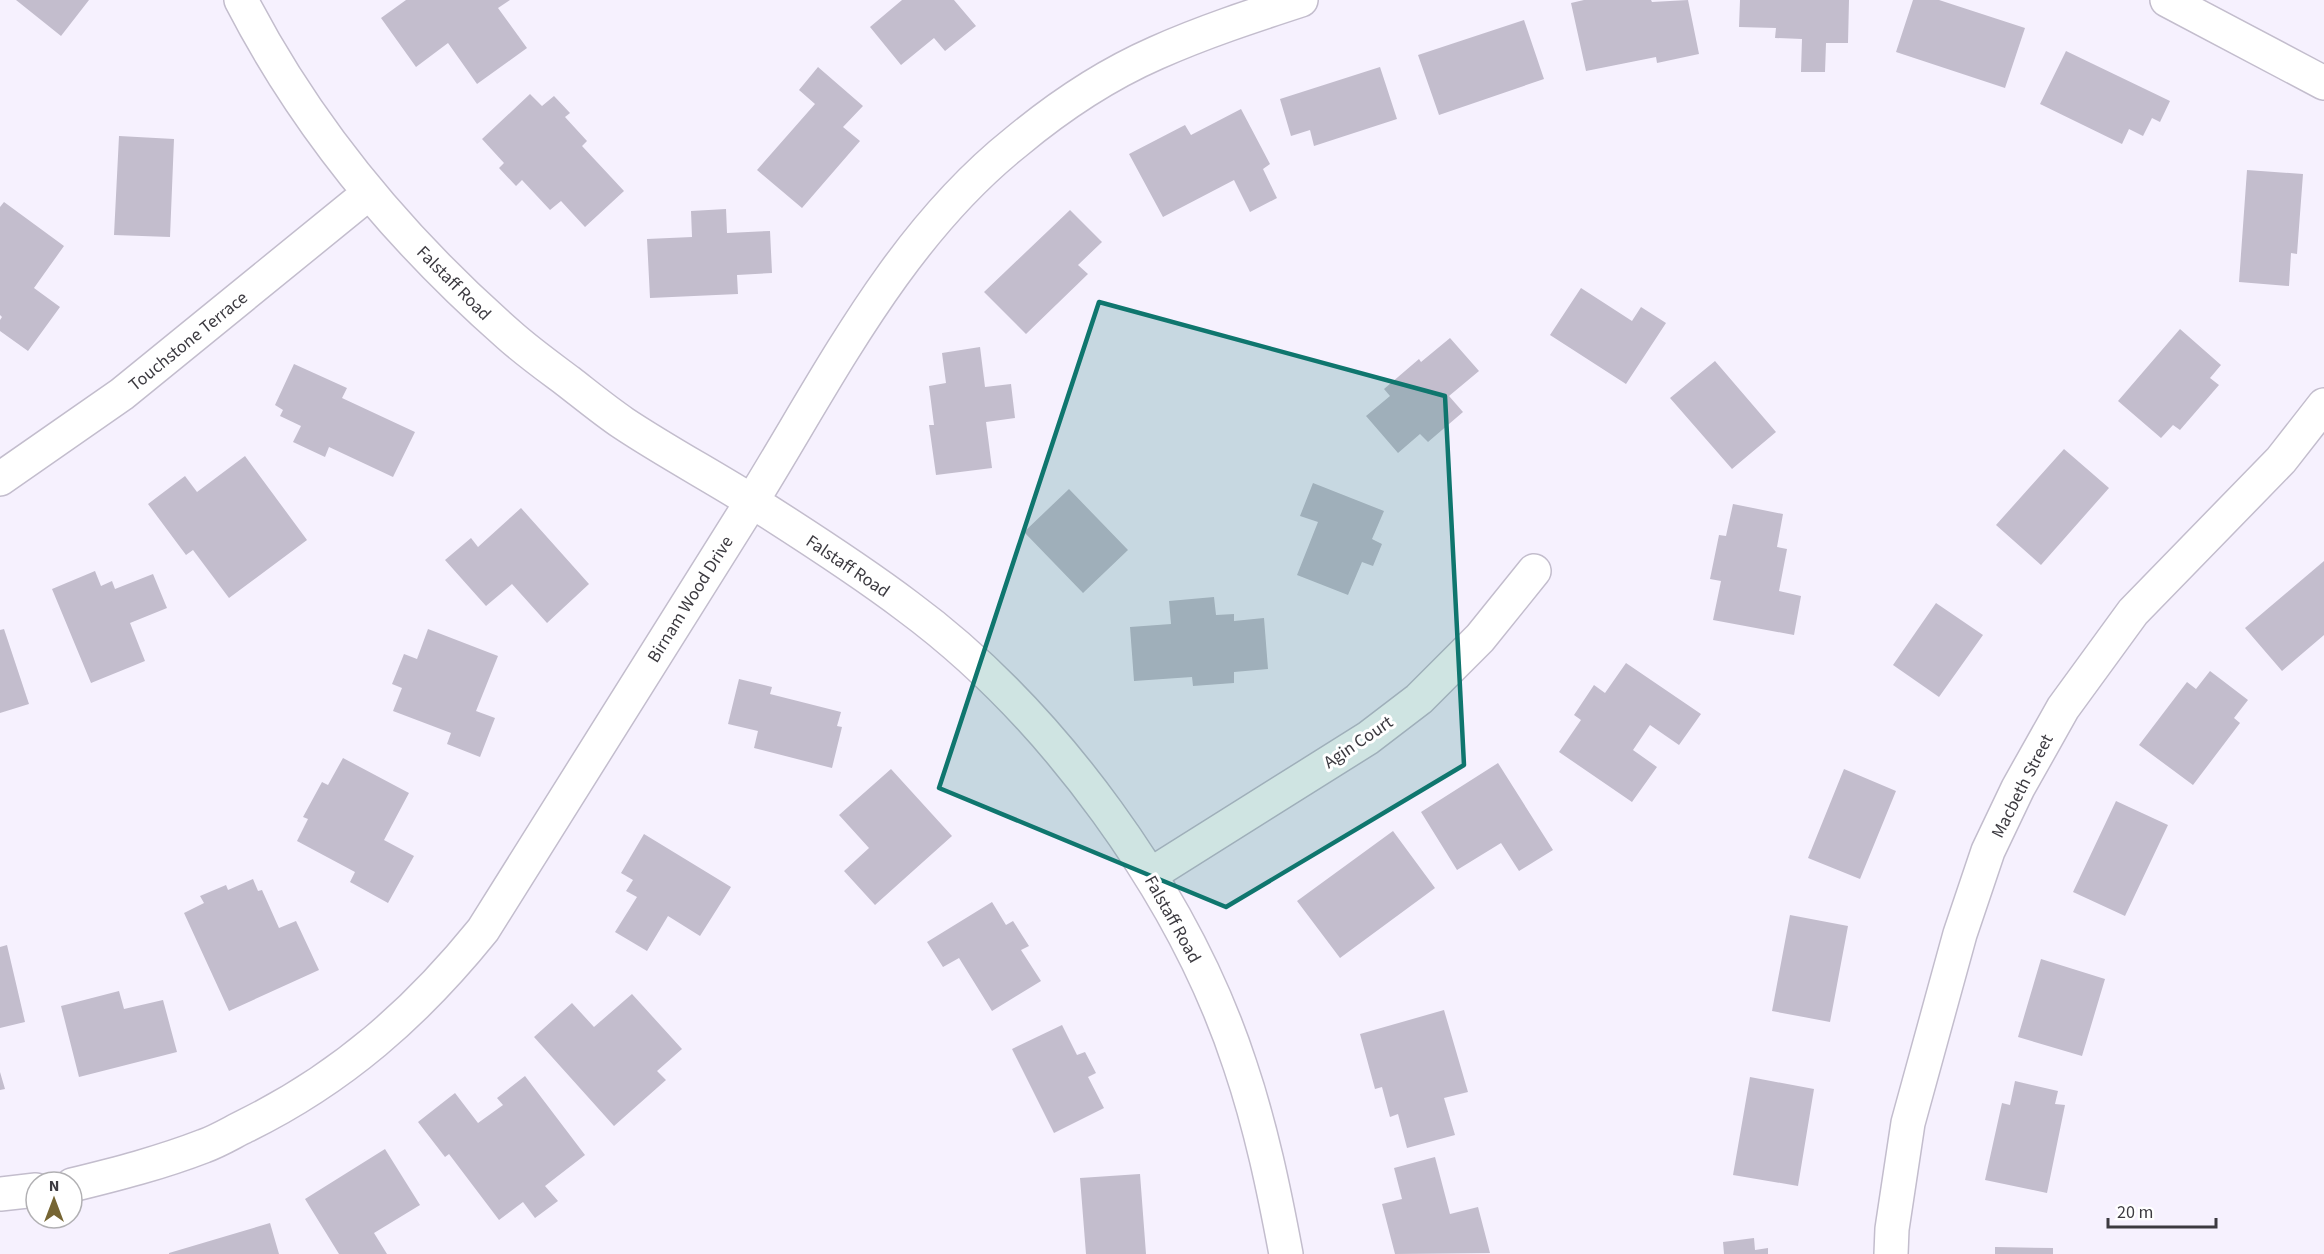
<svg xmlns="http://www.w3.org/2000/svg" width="2324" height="1254" viewBox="0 0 2324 1254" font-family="'Source Sans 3',sans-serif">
<rect width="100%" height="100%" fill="#f6f1fe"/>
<path fill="#c3bdcd" d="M16 0H89L61 36Z
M406 0H510L498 8 527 48 477 84 448 43 416 67 381 18Z
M902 0H954L976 26 945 51 934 38 901 65 870 27Z
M1584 0H1651L1652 2 1688 0 1699 54 1657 63 1656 57 1586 71 1571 3Z
M1740 0H1849L1848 43H1826L1825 72H1801L1802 39 1775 38 1776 28 1739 27Z
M1913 0H1939L2025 28 2005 88 1896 52Z
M1524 20 1544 79 1439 115 1418 55Z
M2066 51 2170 101 2160 122 2152 118 2143 136 2129 129 2122 144 2040 104Z
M818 67 863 106 843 127 860 141 802 208 757 170 815 104 799 90Z
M1380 67 1397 119 1314 146 1310 130 1291 136 1280 99Z
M530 94 542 106 554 96 570 113 565 117 587 141 582 146 624 191 585 227 561 201 550 210 522 180 516 186 499 168 504 163 482 139Z
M1241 109 1270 164 1263 169 1277 198 1250 212 1234 180 1163 217 1129 154 1185 125 1191 135Z
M119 136 174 139 170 237 114 235Z
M2247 170 2303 174 2297 254 2291 253 2289 286 2239 282Z
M4 202 64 246 34 288 60 307 28 351 0 331V320L2 317 0 315V207Z
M726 209 727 233 770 231 772 273 737 275 738 294 650 298 647 239 692 237 691 211Z
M1070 210 1102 242 1078 265 1088 274 1026 334 984 292Z
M1581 288 1632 321 1641 307 1666 323 1626 384 1550 335Z
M2180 329 2221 365 2210 378 2219 385 2180 430 2173 425 2161 438 2118 401Z
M1450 338 1479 371 1449 396 1463 412 1428 442 1420 434 1398 453 1366 416 1390 396 1384 389 1419 359 1421 362Z
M980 347 985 387 1011 384 1015 418 986 422 992 468 936 475 929 425H934L929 386 946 383 942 353Z
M1715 361 1776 432 1732 469 1670 398Z
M294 364 347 388 342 398 415 432 393 477 329 447 325 457 293 442 301 426 280 416 283 410 275 405Z
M2064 449 2109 488 2041 565 1996 525Z
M245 456 307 540 229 598 193 550 186 555 148 504 185 476 197 492Z
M1313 483 1384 511 1372 539 1382 544 1373 566 1362 562 1348 595 1297 575 1318 522 1300 516Z
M1069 489 1128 550 1083 593 1024 532Z
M1733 504 1783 514 1777 547 1787 549 1779 591 1801 596 1794 635 1713 620 1721 581 1710 579 1719 535 1726 536Z
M521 508 589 584 547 623 512 584 486 606 445 560 471 538 478 547Z
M2324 561V635L2282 671 2245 628Z
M95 571 101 586 112 581 115 589 153 574 167 608 130 623 145 661 91 683 52 589Z
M1214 597 1216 615 1234 614V621L1264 618 1268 669 1234 672V683L1193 686 1192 677 1134 681 1130 627 1171 624 1169 601Z
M1936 603 1983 635 1939 697 1893 665Z
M4 629 29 704 0 713V630Z
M428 629 498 656 476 711 495 718 480 757 447 744 451 733 393 711 402 688 392 684 404 654 417 659Z
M1626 663 1701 714 1679 745 1650 725 1633 750 1657 767 1632 802 1559 752 1581 720 1574 715 1594 685 1605 693Z
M2210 671 2248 700 2234 718 2240 723 2193 785 2139 745 2187 682 2196 689Z
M739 679 772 687 770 694 841 712 837 726 842 727 832 768 754 748 758 731 728 724Z
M343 758 409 793 384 840 414 856 388 903 350 882 355 872 297 841 308 819 303 817 322 782 328 785Z
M1498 763 1553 850 1519 871 1501 843 1457 870 1421 812Z
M891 769 952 836 875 905 844 871 869 848 839 815Z
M1844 769 1896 791 1860 879 1808 858Z
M2116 801 2168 825 2125 916 2073 892Z
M1393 831 1435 888 1340 958 1297 901Z
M644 834 731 887 700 936 668 916 647 951 615 932 637 897 626 891 633 880 621 873Z
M253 879 258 891 262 890 279 928 296 921 319 970 229 1011 184 913 204 903 200 896 226 885 228 890Z
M992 902 1006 925 1013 921 1029 946 1021 950 1041 981 992 1011 959 958 943 967 927 942Z
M1790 915 1848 926 1830 1022 1772 1011Z
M7 945 25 1022 0 1028V947Z
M2041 959 2105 979 2082 1056 2018 1037Z
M119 991 124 1009 163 1000 177 1052 79 1077 61 1006Z
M632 994 682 1049 657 1071 666 1080 614 1126 534 1037 572 1003 594 1027Z
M1444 1010 1468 1092 1444 1098 1455 1135 1407 1148 1398 1114 1390 1117 1382 1087 1375 1089 1360 1034Z
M1062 1025 1077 1055 1085 1052 1096 1073 1088 1077 1104 1108 1054 1133 1012 1049Z
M0 1072 5 1089 0 1090Z
M525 1076 585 1155 545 1186 558 1201 535 1218 523 1202 499 1220 449 1154 445 1157 418 1122 455 1093 478 1123 503 1105 497 1098Z
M1750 1077 1814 1089 1798 1186 1733 1175Z
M2015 1081 2058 1091 2055 1104 2065 1105 2047 1193 1985 1180 2002 1103 2010 1105Z
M385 1149 420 1205 374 1233 387 1254H339L305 1199Z
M1435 1157 1450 1214 1478 1207 1490 1253 1395 1254 1382 1204 1402 1199 1394 1168Z
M1140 1174 1146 1254H1086L1080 1178Z
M270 1223 279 1254H169V1253Z
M1754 1238 1755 1250 1768 1248V1254H1724L1723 1242Z
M1995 1247 2053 1248V1254H1995Z"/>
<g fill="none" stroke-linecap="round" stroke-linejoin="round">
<defs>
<path id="street" d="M241 0C307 128 402 241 509 335 528 352 549 367 569 382 587 396 604 410 623 423 665 451 710 475 753 502 805 535 858 569 907 606 1052 713 1184 894 1240 1065 1261 1127 1274 1190 1286 1254
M2167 0 2324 83
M0 479 122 394 369 193
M1150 875 1368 738 1419 699 1480 638 1534 571
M72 1185C117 1174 160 1163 204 1146 218 1141 231 1133 245 1126 341 1079 416 1013 483 930 572 787 663 645 752 501 830 375 898 236 1016 142 1058 107 1106 75 1156 53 1203 32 1252 16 1301 0
M0 1194 36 1190
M1891 1254 1892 1229 1908 1123 1960 934 1988 851 2018 788 2063 708 2133 612 2281 460 2324 405"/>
</defs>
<use href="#street" stroke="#c3bdcd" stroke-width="36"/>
<use href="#street" stroke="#fff" stroke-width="33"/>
</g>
<path fill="#0f766e" fill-opacity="0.2" stroke="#0f766e" stroke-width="4.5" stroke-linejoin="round" d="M1099 302 1445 396 1464 765 1226 907 939 788Z"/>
<g text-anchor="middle" stroke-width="6" stroke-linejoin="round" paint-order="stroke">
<g font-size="18" fill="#3c3a40" stroke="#fff">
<text transform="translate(454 283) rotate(45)" y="6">Falstaff Road</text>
<text transform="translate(188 341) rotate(-39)" y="6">Touchstone Terrace</text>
<text transform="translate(848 566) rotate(34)" y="6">Falstaff Road</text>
<text transform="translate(690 599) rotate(-58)" y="6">Birnam Wood Drive</text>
<text transform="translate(1358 742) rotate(-34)" y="6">Agin Court</text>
<text transform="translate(2022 786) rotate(-63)" y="6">Macbeth Street</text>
<text transform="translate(1173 919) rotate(61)" y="6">Falstaff Road</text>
</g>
</g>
<g transform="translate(54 1200)"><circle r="28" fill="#ffffff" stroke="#b1b0b3" stroke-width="1.5"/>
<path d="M0-4.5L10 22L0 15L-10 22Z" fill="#766533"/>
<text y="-9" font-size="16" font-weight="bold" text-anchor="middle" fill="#3c3a40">N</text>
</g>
<path d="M2108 1218v9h108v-9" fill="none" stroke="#3c3a40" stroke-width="3"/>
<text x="2117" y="1218" font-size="18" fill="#3c3a40" stroke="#ffffff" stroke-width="4.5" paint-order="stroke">20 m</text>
</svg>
